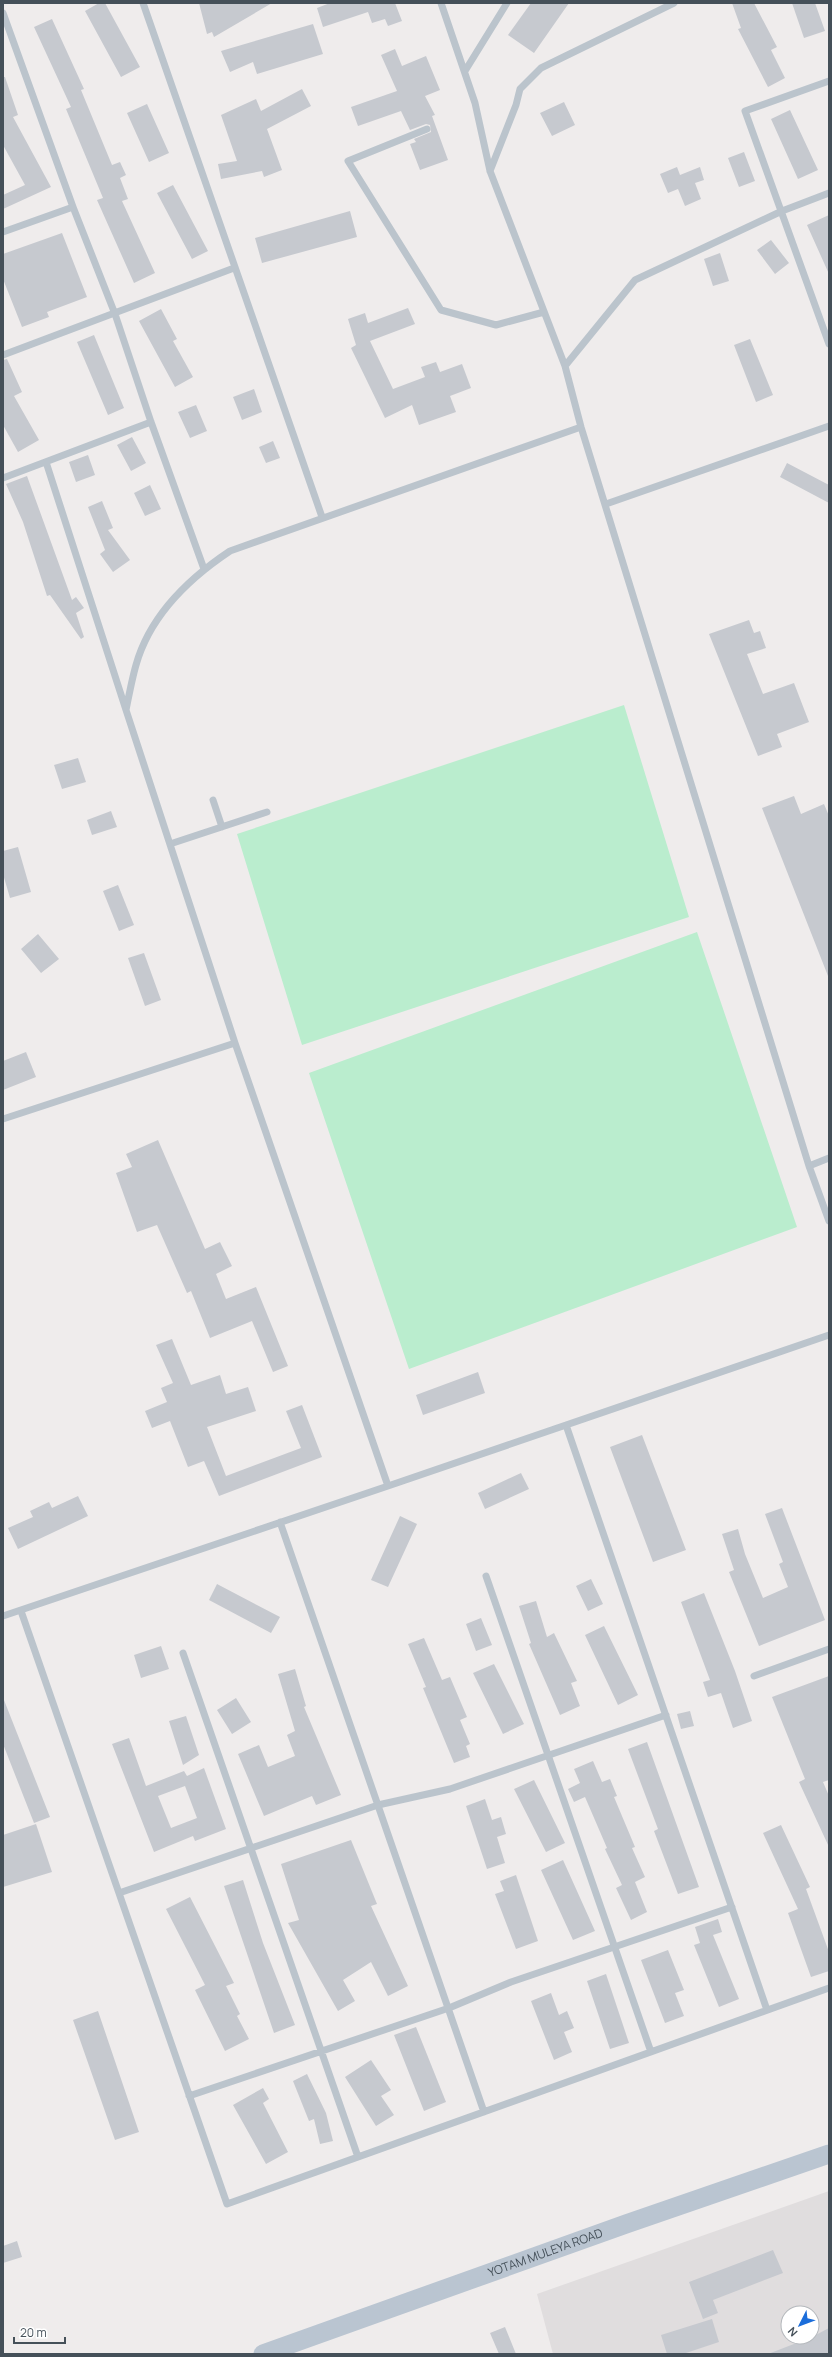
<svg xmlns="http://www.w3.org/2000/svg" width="832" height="2357" viewBox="0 0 832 2357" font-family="Manrope,sans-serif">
<rect width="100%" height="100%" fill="#efecec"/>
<path fill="#e0ddde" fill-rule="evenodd" d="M829 2191V2354H553L537 2294ZM788 2313H812V2337H788Z"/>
<path fill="#baedce" d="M624 705 689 917 302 1045 237 834Z
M697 932 797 1227 409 1369 309 1073Z"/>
<path fill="#c6c9cf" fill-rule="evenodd" d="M99 3H105L140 67 121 77 85 11Z
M199 3H272L214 37 212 32 207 34Z
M330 3H395L402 21 388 26 385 19 372 23 368 12 323 27 317 8Z
M531 3H569L534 53 508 35Z
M732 3H754L777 47 771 50 785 78 768 87 738 29 741 28Z
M792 3H815L825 31 804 38Z
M52 19 84 89 81 90 112 165 120 162 126 175 120 178 128 199 122 201 155 273 134 283 97 200 103 198 66 109 71 107 34 27Z
M313 24 323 54 257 74 253 62 230 72 221 51Z
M395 49 402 66 426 56 440 90 425 96 435 115 432 116 448 160 420 170 410 144 416 142 414 139 431 132 430 125 426 124 410 130 401 111 358 126 351 107 397 91 381 55Z
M3 77H5L18 115 13 117 51 187 3 209V195L25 185 3 145Z
M302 89 311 106 267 129 282 170 264 177 262 171 221 179 218 164 237 161 221 115 256 99 261 111Z
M564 102 575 125 552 136 540 113Z
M147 104 169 153 149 162 127 113Z
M790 110 818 170 798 179 771 119Z
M744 152 755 181 739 187 728 158Z
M677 167 680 175 700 167 704 180 695 183 701 199 685 206 678 189 668 193 660 174Z
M173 185 208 251 192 259 157 193Z
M350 211 357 237 262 263 255 238Z
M829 215V274L807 225Z
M62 233 87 297 47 312 49 317 22 327 3 279V254Z
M771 240 789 263 775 274 757 250Z
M720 253 729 281 713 286 704 259Z
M408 308 415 324 370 341 393 389 425 377 421 367 436 362 440 372 462 364 471 388 450 396 456 412 419 425 412 405 385 418 351 348 356 345 348 319 365 313 368 323Z
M161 309 177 339 173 341 193 377 175 387 139 321Z
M94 335 124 408 108 415 77 342Z
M750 339 773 395 756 402 734 345Z
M7 359 22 392 14 396 39 440 18 452 3 425V360Z
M254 389 262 412 242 420 233 397Z
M196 405 207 431 190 438 178 412Z
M132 437 146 463 131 471 117 445Z
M273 441 280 458 266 463 259 447Z
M88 455 95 475 76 482 69 462Z
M787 463 829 485V503L780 477Z
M27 476 72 600 76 597 84 608 76 613 84 637 81 639 50 595 47 596 23 522 6 484Z
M150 485 161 509 145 516 134 493Z
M102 501 113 528 108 530 130 560 113 572 100 554 105 550 88 507Z
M749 620 754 633 760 631 766 648 747 654 763 694 794 683 809 722 777 734 782 747 758 756 709 634Z
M78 758 86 782 62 789 54 765Z
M794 796 801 814 824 804 829 816 828 976 762 808Z
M111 811 117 827 92 835 87 820Z
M18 847 31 892 10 898 3 874V851Z
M118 885 134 925 119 931 103 891Z
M38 934 59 959 41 973 21 949Z
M144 953 161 1000 145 1006 128 958Z
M26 1052 36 1077 3 1090V1061Z
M158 1140 205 1249 220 1242 232 1266 216 1274 226 1299 256 1287 288 1366 273 1372 252 1321 210 1338 191 1291 187 1293 157 1225 137 1232 116 1173 132 1167 126 1154Z
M172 1339 191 1385 220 1375 226 1394 248 1387 256 1411 207 1427 226 1476 301 1448 286 1411 302 1405 322 1457 219 1496 204 1461 188 1467 170 1421 152 1428 145 1411 167 1402 161 1388 173 1383 156 1345Z
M478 1372 485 1393 423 1415 416 1395Z
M642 1435 686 1550 653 1562 610 1447Z
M521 1473 529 1489 485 1509 478 1493Z
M78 1496 88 1516 18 1549 8 1528 33 1517 30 1511 49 1502 52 1508Z
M782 1508 825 1620 759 1646 729 1572 734 1570 722 1534 738 1529 745 1554 763 1598 788 1587 779 1564 783 1562 765 1514Z
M400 1516 417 1524 388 1587 371 1580Z
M591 1579 603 1604 588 1611 576 1586Z
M217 1584 280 1617 271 1633 209 1600Z
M704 1593 735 1671 752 1721 733 1728 721 1693 708 1697 703 1682 710 1680 681 1602Z
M536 1601 547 1637 554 1633 577 1681 571 1683 580 1706 560 1715 529 1644 531 1643 519 1606Z
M481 1618 492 1645 476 1651 466 1624Z
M604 1626 638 1695 618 1705 585 1635Z
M424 1638 442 1680 450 1677 467 1717 460 1720 470 1744 466 1746 470 1757 454 1763 423 1688 426 1687 408 1644Z
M161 1646 169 1669 141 1678 134 1655Z
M494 1664 524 1724 503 1734 473 1673Z
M295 1669 306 1706 304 1707 341 1795 316 1805 312 1796 264 1816 238 1754 259 1745 268 1767 295 1756 287 1735 295 1731 278 1674Z
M829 1676V1780L823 1782 829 1796V1847L799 1782 805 1779 772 1697Z
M236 1698 251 1722 232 1734 217 1710Z
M4 1700 50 1817 34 1823 3 1744Z
M690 1711 694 1726 681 1729 677 1714Z
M186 1716 199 1755 183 1765 169 1721Z
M129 1738 146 1786 184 1771 187 1776 204 1768 226 1829 195 1841 193 1836 154 1852 112 1744ZM185 1786 197 1818 171 1828 158 1796Z
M647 1742 699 1887 678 1894 654 1831 658 1829 628 1749Z
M593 1761 602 1782 610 1779 617 1796 614 1797 635 1847 632 1848 645 1877 635 1882 647 1912 631 1920 616 1888 622 1885 605 1849 607 1848 585 1797 574 1802 568 1789 580 1783 574 1769Z
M534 1780 565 1843 546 1852 514 1789Z
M485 1799 492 1820 501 1817 506 1834 497 1837 505 1863 487 1869 466 1806Z
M36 1824 52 1872 3 1887V1835Z
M781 1825 810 1887 806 1889 829 1952V1971L811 1977 788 1913 798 1909 763 1833Z
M351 1840 377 1904 371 1906 408 1986 388 1996 371 1962 343 1980 355 2001 338 2011 288 1923 299 1920 281 1864Z
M563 1860 595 1931 573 1940 541 1870Z
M516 1875 538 1941 516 1949 495 1894 504 1891 500 1881Z
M243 1880 263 1943 295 2025 274 2033 224 1886Z
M190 1897 234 1983 226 1986 240 2014 237 2016 249 2039 225 2051 195 1990 205 1985 166 1909Z
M718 1919 722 1932 713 1935 739 1999 719 2007 694 1945 700 1943 695 1927Z
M668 1950 684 1990 675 1993 684 2016 665 2023 641 1960Z
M606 1974 629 2043 610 2049 587 1981Z
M551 1993 559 2015 567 2011 574 2028 564 2032 572 2052 554 2060 531 2001Z
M98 2011 139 2132 115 2140 73 2020Z
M416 2027 446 2102 424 2111 394 2035Z
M371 2060 391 2090 381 2096 394 2115 376 2126 345 2077Z
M307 2074 326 2113 333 2141 320 2144 314 2119 309 2121 293 2081Z
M263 2088 269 2099 263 2103 288 2152 266 2164 233 2105Z
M17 2241 22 2257 3 2263V2246Z
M773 2250 783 2273 713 2300 718 2313 703 2319 689 2282Z
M712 2319 719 2342 683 2354H667L661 2335Z
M505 2327 516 2354H499L490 2333Z
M829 2328V2354H768L812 2337Z"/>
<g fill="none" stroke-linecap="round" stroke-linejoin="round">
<path stroke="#bbc4cc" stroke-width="7" d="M143 3 322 517
M441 3 475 103 490 171 565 366 581 427 809 1166 829 1221
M3 13 73 207 115 314 151 422 204 569
M465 71 507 3
M829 81 745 111 829 344
M427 129 348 161 441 310 496 325 544 312
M490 171 516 105 520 89 541 68 674 3
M3 232 73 207
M3 355 234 268
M565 366 635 280 782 211 829 193
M581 427 230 551C188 579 150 615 136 665 132 679 129 695 126 710L235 1043 388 1486 829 1335
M46 462 126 710
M3 478 151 422
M606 504 829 426
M213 800 222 827
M170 844 267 812
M3 1119 235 1043
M809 1166 829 1158
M566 1425 767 2010
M280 1522 484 2112
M486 1576 651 2052
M21 1611 227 2204 829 1988
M3 1616 388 1486
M183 1653 358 2157
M754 1676 829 1649
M119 1893 378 1805 450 1789 666 1715
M189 2096 449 2008 511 1982 732 1907"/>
<path stroke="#bac5d1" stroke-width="19" id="s1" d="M263 2354 626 2224 829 2154"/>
</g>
<g text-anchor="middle" stroke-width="4" stroke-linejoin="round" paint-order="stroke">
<g font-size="12" fill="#455059" stroke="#fff">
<text dy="4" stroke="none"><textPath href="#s1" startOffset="300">YOTAM MULEYA ROAD</textPath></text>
</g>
</g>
<rect width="832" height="2357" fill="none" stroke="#455059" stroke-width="8"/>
<g transform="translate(800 2325) rotate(228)"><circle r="19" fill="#ffffff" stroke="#b5b9bd"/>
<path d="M0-3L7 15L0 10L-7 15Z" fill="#1b6dda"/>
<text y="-6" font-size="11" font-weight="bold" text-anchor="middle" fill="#455059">N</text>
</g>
<path d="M14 2337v6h51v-6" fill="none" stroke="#455059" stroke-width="2"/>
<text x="20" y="2337" font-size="12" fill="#455059" stroke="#ffffff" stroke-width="3" paint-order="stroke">20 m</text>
</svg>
